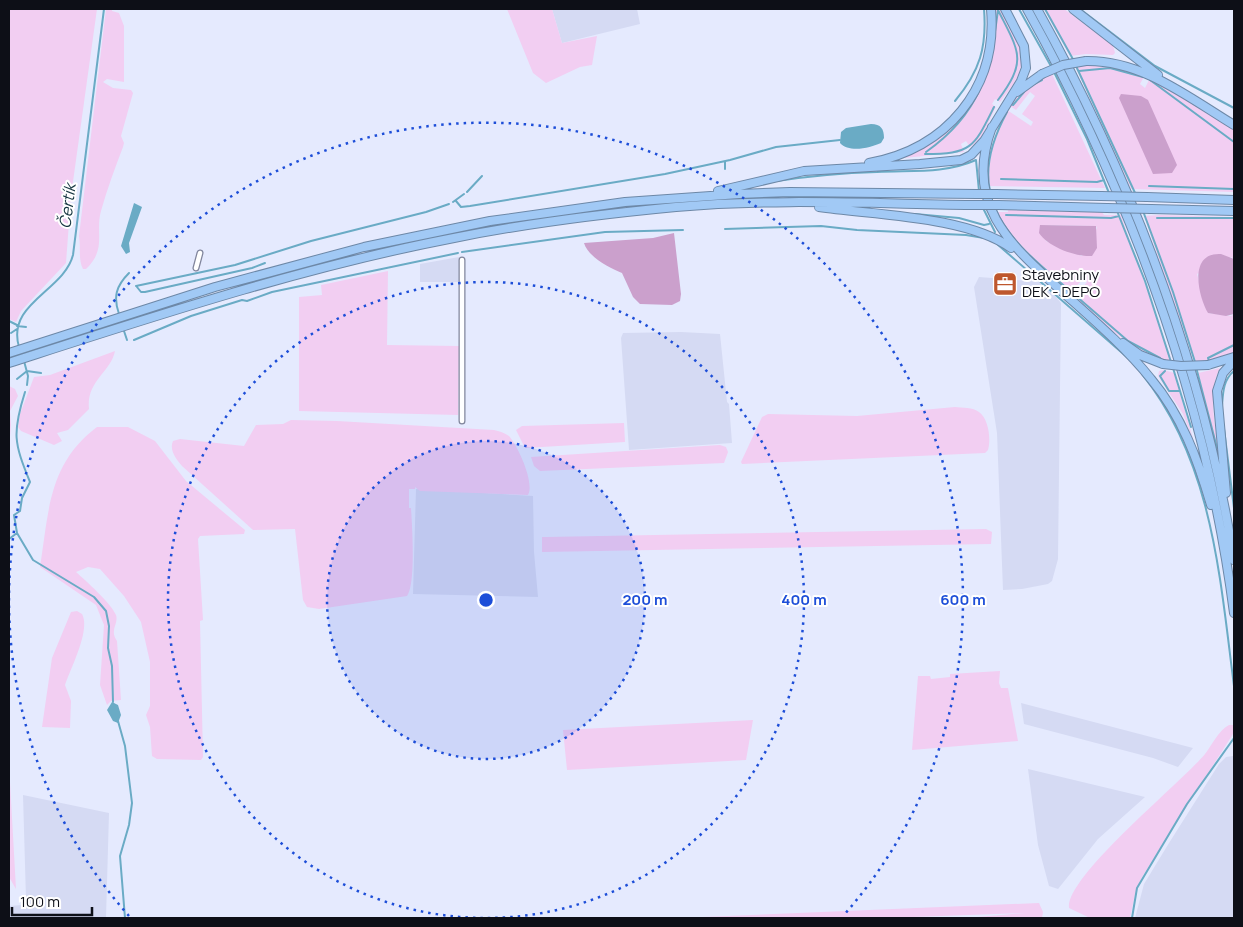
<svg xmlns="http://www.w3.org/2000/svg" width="1243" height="927" viewBox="0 0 1243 927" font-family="Manrope,sans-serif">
<rect width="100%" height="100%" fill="#e5eafe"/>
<path fill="#d5daf3" d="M552 9H637L640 24 562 43Z
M459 257V282H420V264Z
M979 277 1043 282 1061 303 1058 559 1052 581 1048 584 1022 589 1003 590 997 433 974 287Z
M681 332 720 334 727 402 729 404 732 443 629 450 621 338 623 333Z
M416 489 533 496 534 552 538 597 413 594Z
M1021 703 1193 748 1178 767 1153 758 1024 724Z
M1233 756 1234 918H1135L1144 884 1169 843 1219 764 1226 757Z
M1028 769 1145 797 1098 839 1058 889 1049 886 1038 845Z
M23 795 109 813 106 918H9V906L22 905 26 899Z"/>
<path fill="#f2cef2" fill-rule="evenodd" d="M9 9H97L71 196 66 263 21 311 16 322 9 319Z
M106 9H112V11L119 13 124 26V82L107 79 103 82 113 88 131 90 133 93 121 136 124 143 123 147C115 168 107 189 101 211 95 233 107 249 86 269H83C78 260 81 247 79 236Z
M507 9H552L562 43 597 36 592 65 580 67 546 83 533 73Z
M996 9H1002C1023 52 1034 61 1000 102L995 99 992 104 996 107C989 120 983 140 970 147L966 141 961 144 964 152 904 158 935 142 962 115 994 39Z
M1044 9H1064L1113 45 1115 53 1113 55 1086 54 1070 56Z
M1096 62 1145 75 1140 84 1145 88 1150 78 1234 130V192L1131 189 1075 66Z
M1052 74 1105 188 988 186C988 158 993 134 1007 110L1031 126 1033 122 1022 114 1035 96 1030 92 1016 110 1010 106C1022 89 1034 81 1052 74Z
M1008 210 1102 212 1104 215H1121L1172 361C1132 355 1104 322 1074 297L1087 282 1083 279 1070 293C1042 269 1014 244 996 212H1008ZM1040 225 1096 226 1097 228 1082 256 1046 241Z
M1159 215 1234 217V259L1231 257 1197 274 1208 313 1231 316 1234 314V354L1217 361 1195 364 1144 216Z
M388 271 387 345 459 346 458 415 299 411V297L322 295 321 285Z
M115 351C111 372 86 381 89 409L68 430 57 433 62 441 54 445 21 431 18 427 20 414 34 377 50 375Z
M1220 368C1206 395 1217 429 1219 458L1198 373Z
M1164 370 1174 373 1194 442 1183 414 1158 376 1159 371Z
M9 386 15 389 18 396 10 411 11 425 9 448Z
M955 407C962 408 973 407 979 412 989 419 991 440 988 450L985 453 742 464 741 462 762 417 768 414 857 416Z
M291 420 337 421 494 430C499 431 505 433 509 436 518 446 535 483 528 495L420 491 415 487V489H409V508H411C412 525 416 584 407 596L319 609 307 607 303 600 295 529 253 530 182 466C176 459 169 450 173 441L180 439 244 446 256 425 283 424Z
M624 423 625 442 525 448 516 430 522 426Z
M97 427H128L155 441 186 481 245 530 244 534 200 536 198 539 203 620 200 621 203 757 201 760 157 759 152 756 150 727 146 715 150 706V662L141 622 124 596 100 569 88 567 76 572C86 581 111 603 116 615 119 624 109 630 117 641L121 700 111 701 107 705 100 685 104 625 96 605 40 567C49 511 48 464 97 427Z
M720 445 726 447 728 452 724 463 540 471 534 466 531 457Z
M986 529 992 532 991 544 542 552V537H546Z
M77 611 82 614C91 630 70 669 65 685L71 701 70 728 42 727 52 658 71 612Z
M1000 671 999 683 1001 688H1008L1018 741 912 750 918 676H930L931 679 950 677V674Z
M753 720 746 760 567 770 563 730Z
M1229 725H1233V734L1142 877 1135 894 1130 918H1090L1069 908C1065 877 1182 782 1205 754 1212 745 1218 731 1229 725Z
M9 780 10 782 16 889 9 877Z
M1039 903 1043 912 1042 918H966L1025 913 885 918H678Z"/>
<path fill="#cba0cc" d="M1121 94 1141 96 1148 100 1177 165 1172 173 1153 174 1119 98Z
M1040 225 1096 226 1097 248 1092 256C1076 257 1048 247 1039 233Z
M674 233 681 294 680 301 672 305 640 304 633 297 622 273C610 268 588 257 584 243L653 238Z
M1221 254 1234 259V314L1226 316 1208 313C1198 296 1188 252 1221 254Z"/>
<path fill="#6aabc5" d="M871 124C881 124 884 129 884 138L881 143C870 148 849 153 840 143L841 132 846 128Z
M134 203 142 207 129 243 130 252 126 254 121 246Z
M112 702 118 705 121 715 118 723 113 721 107 710Z"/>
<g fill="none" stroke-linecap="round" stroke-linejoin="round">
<path stroke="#6aabc5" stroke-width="2" d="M1019 9 1052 68
M1045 9 1074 61
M1080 9 1155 66 1234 108
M1076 66 1136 195
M1079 71 1110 68 1143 77
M1054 72 1087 139 1109 193
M1150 80 1234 142
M1034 84 1042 80 1041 77
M998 100C1028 60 1019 52 998 10
M955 101C980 71 987 47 984 9
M1013 105 1024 92
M926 152C981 113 990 72 998 10
M925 154C972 154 974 147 994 107
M725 162V169
M1001 179 1097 182 1104 180
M777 181C810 176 843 173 877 172 911 170 944 174 976 160L979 191
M1149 186 1234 189
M990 191C984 164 994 136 1007 112
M467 192 482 176
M456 201 461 207 470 206 665 174 730 160 776 147 840 140
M453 202 464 194
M983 208 995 232
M995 208C1009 242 1043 267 1070 291
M1117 211 1145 281 1171 362
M1143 211 1173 292 1195 362
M915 214 959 218 984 225 989 224
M1006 215 1111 218 1119 216
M1157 218H1234
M725 229 821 226 857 230 966 235 984 238
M997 244 1128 358
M462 252 605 232 683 230
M136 286 235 265 311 241 426 212 449 204
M137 287 141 292H145L252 268 265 263
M1076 296 1128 341 1160 358
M119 314C113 297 116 286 129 273
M9 321 17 325
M17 326 26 327
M123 328 127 340
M11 333 17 329
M134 340 191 316 242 300 247 301 272 292 458 253
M19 347C6 303 64 291 73 255L104 9
M24 361 28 376 27 385
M1209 361 1208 358 1234 345
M1196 367 1217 448
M1173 368 1191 427
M1165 371 1160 376 1169 391H1180
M1142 374C1213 462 1220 579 1234 686
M17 379 27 371 41 373
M1222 406C1223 393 1223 380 1234 371
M1224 429 1234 508
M17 533 33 560 94 597 106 611 109 626 108 648 112 666 113 702
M9 539 17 533 14 515 20 511 22 498 30 482C14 443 12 433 25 392
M118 721 125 746 132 803 129 825 120 856 125 918
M1132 918 1137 888 1187 804 1234 738"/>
<defs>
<path id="street" d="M196 268 200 253
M462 421V260"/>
<path id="highway" d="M1027 9C1131 196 1206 399 1234 613
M1037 9C1132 180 1203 366 1234 560
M1073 9 1158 75
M1086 61C1142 60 1188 97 1234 125
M1017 92 1042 74
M992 127C962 207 1014 248 1067 296 1096 322 1127 349 1151 379 1182 416 1198 460 1211 505
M869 163C946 149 998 89 991 9
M718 191 804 171 920 164 961 160 971 155 984 141 1021 81 1026 68 1024 46 1005 9
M996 194 1101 196
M1147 197 1234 200
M998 205 1107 208
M819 207C873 215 967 216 1011 248
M1151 209 1234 211
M1123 343 1140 355 1163 364
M9 353 215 287 364 247 490 221 625 202 739 194 790 192 977 194
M9 363C155 316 303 267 454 238 528 223 602 214 676 207 777 198 879 204 980 205
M1208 365 1234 357
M1226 493 1217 391 1223 373 1234 361"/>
</defs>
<use href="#street" stroke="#80859c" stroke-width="7"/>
<use href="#highway" stroke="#6d88a7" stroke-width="10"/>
<use href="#street" stroke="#fff" stroke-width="4.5"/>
<use href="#highway" stroke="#a1c9f5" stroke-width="8"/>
<defs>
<path id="highway-bridge" d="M1042 74 1063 65 1086 61
M977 194H996
M1101 196 1147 197
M980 205H998
M1107 208 1151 209
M1163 364 1181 366 1208 365"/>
</defs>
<use href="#highway-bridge" stroke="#6d88a7" stroke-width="10" stroke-linecap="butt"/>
<use href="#highway-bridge" stroke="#a1c9f5" stroke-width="8"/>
</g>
<circle cx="486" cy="600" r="159" fill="#1d4ed8" fill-opacity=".12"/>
<g fill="none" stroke="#1d4ed8" stroke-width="2.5" stroke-dasharray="2.5 5">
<circle cx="486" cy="600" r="159"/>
<circle cx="486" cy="600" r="318"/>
<path d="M129 916A477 477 0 1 1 843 916"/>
</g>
<defs>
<symbol id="office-square" viewBox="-11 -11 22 22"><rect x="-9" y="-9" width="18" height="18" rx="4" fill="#be572d" stroke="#fff"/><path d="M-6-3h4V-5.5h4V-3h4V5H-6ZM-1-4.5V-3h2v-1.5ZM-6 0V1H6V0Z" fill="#fff"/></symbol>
</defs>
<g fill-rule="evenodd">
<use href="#office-square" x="991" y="270" width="28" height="28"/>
</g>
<g text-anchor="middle" stroke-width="4" stroke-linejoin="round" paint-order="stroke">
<g font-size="15" fill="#0d0f17" stroke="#fff" text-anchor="start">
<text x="1022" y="280">Stavebniny<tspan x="1022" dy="17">DEK - DEPO</tspan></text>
</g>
<g font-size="16" font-style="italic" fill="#163541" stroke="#fff">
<text transform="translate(67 206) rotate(-83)" y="6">Čertík</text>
</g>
</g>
<circle cx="486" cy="600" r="8" fill="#1d4ed8" stroke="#fff" stroke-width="2.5"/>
<g font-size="15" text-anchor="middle" font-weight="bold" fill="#1d4ed8" stroke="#fff" stroke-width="4" stroke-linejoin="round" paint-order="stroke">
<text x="645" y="605">200 m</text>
<text x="804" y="605">400 m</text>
<text x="963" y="605">600 m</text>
</g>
<rect width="1243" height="927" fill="none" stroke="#0d0f17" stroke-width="20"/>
<path d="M12 907v8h80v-8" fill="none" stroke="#0d0f17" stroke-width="2.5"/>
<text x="20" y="907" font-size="15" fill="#0d0f17" stroke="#ffffff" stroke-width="4" paint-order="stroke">100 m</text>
</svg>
